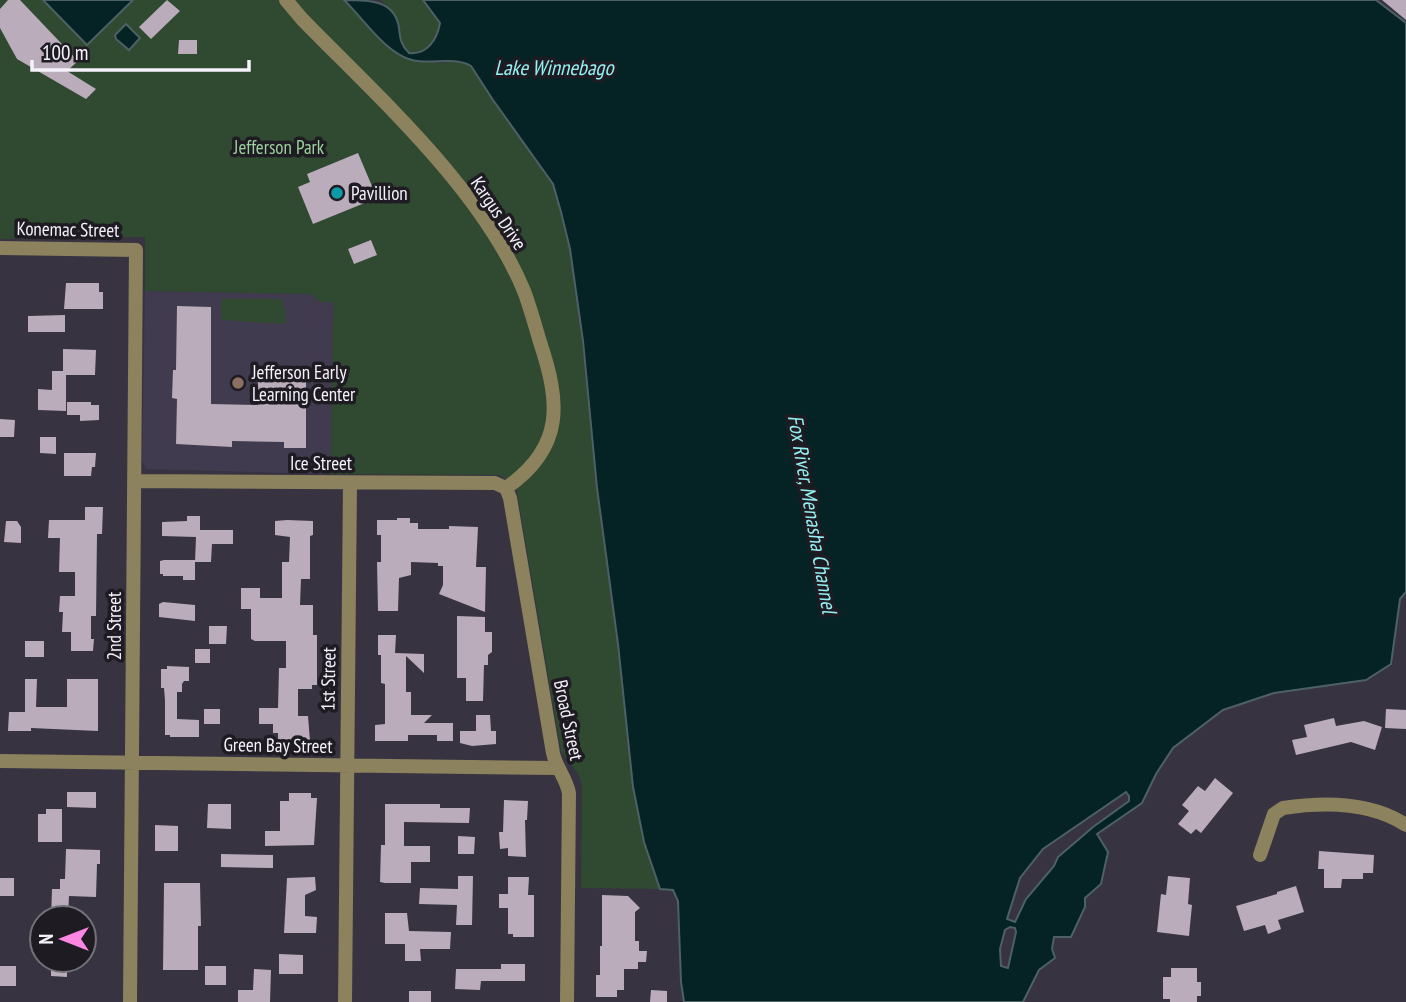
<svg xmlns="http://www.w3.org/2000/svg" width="1406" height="1002" viewBox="0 0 1406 1002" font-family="'PT Sans Narrow',sans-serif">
<rect width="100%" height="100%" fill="#373341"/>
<path fill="#413b4f" d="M145 291 310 294 314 297 333 302 331 474 147 469 142 461Z"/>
<path fill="#304931" d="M0 0H344L361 16 385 45 412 60 443 63 457 61 471 66 493 100 553 184 570 249 577 296 597 488 618 644 633 787 644 842 660 889 581 888 582 784 578 774 561 751 516 486 500 475 331 474 333 302H321L310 294 145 291V237L0 239Z
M380 0H423L440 23C439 33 433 46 424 52 416 57 405 53 401 44 398 39 399 32 398 27 396 16 389 5 380 0Z
M221 299H283V308H286L285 324 221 320Z"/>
<path fill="#052324" stroke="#4d6165" stroke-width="2" fill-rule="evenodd" d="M43 0H133L87 45Z
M344 0C370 0 395 0 399 28 400 39 401 45 409 53 427 55 437 40 440 23L423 0H1376L1406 23V592L1400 599 1391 664 1366 680 1274 693 1223 710 1173 748 1156 774 1142 803 1097 834 1108 852 1101 884 1085 898V907L1071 937H1054L1052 949 1055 958 1039 970 1023 1002H684L681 982 678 901 673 890 660 889 644 842 633 787 618 644 597 488 583 341 570 249 561 212 553 184 493 100 471 66C454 56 431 65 412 60 385 53 364 19 344 0ZM1126 792 1129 796V801L1093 827 1058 857 1054 866 1026 899 1015 922 1007 919 1020 878 1043 849ZM1010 927 1015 928 1016 932 1008 968 1001 966 1000 949 1005 930Z
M126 24 140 38 129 50 116 39 115 35Z"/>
<path fill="#baacba" d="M8 0H20L78 61 67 71 96 89 86 99 17 59 0 28V9Z
M167 0 180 11 151 39 139 27Z
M1382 0H1406V20Z
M179 40H197V54H178Z
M358 153 377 198 313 224 298 187 310 182 307 174Z
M371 240 377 255 354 264 348 249Z
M66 283H99V292H103V309H64Z
M177 306 211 307V404L258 405V378H267V373H306V448H284V442L232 441V447L176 444 177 399 172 398 173 370H176Z
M65 315V332H28V316Z
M63 349 96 350 95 375H66V411L38 410V389L52 390V371H63Z
M67 402H91V405H99V420L80 421V415H67Z
M0 419 15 420 14 437H0Z
M40 437H56V454L40 453Z
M64 453H96L95 467H92L91 476H64Z
M85 507H103L102 534H97L96 616H91V639H94L93 651H71V632H62L63 612H59L60 596H75V572H59L60 538H48L49 520H85Z
M187 516H200V530H233V544H212L211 562H195L196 537 162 536V522L187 521Z
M397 518H410V523H418V529H449V526L478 527 476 567H486L485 612 439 594 443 585V566H438V563L411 562V575L399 578 398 611H378L377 562H381V535H377V520H397Z
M287 520 313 521V535L310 536V579H301L300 605H313V635H317V685H312V689H298V716H308L310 741 278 740V733H273V724H259V708H278L279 668H286V641H255L251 639V609H241V588H260V598H282V562H289L290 537 275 535V521Z
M6 521H17L21 527V543L4 542Z
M164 560H195V580H183V576H163V574H160V561Z
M163 602 195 605V621L159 617V604Z
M457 616 485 617V632H492V652L488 655V665H484L483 701H466V678H457Z
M209 626H227L226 644H209Z
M378 635H396L395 653 424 654V673L406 656V692H411V715H432L424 723H453V741H437V735H408V741H375V725L385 724V684L381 683V655H378Z
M25 641H44V657H25Z
M195 649H210V663H195Z
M167 666 189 667V681H184L182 684V692H177V719L199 720V737H170V735H165V701L164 688H161V669H167Z
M25 679H37L36 707H67V679H98V731L31 728V731H8L9 712H25Z
M204 709H220V724H204Z
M1386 709 1406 710V729L1385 728Z
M476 715H490L491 731H496V744L472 746 460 743V731H476Z
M1334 718 1336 726 1364 721 1382 727 1375 750 1351 742 1296 755 1292 740 1307 737 1304 725Z
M1215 778 1233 793 1201 833 1196 829 1191 834 1178 824 1189 811 1182 805 1198 786 1205 791Z
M67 792H96V808L67 807Z
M289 793H311V798H317L314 845 265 846V831H280V801H289Z
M504 800 528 801 527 820H525L526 857 508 856V848L500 849 499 832H503Z
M208 804H231V829L207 828Z
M385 804H440V808H470L469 823 404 822V846H430V862H411V883H385L380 882 381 845H385Z
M46 809H62V842H38V814H46Z
M155 825 178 826V851H155Z
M458 836 475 837 474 854H458Z
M66 849 100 850V864H97L96 897 69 896 68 918H51L52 889H60V879H65Z
M1319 851 1374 855 1373 873H1363V879H1342L1341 888H1324V869H1318Z
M221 854 273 855V868L221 867Z
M458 876H473L472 925H456L457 905 419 904 420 888 458 889Z
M1168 876 1190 878 1188 904 1192 905 1189 936 1157 932 1161 894 1166 895Z
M315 877 316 890 305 895V916L317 917 316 933H284L287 878Z
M508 877H529L528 895H534V937H513V934H508V908H499V894H508Z
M0 878H14V896H0Z
M164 883H200L201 926H198V970H163Z
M1296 886 1304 912 1278 920 1281 929 1268 934 1265 925 1244 931 1236 906 1277 894V892Z
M602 895 628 896 640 908 635 912V941H639V951H647L646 962H638V969H624V990H617V997H596V975H600V946H602Z
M385 913H407L409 931 451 932 450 949H420L421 961H405V944H385Z
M279 954 303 955V974H279Z
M51 960H67V977L51 976Z
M501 964H525V981H481L480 990 455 989 456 969H501Z
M0 966H16V986H0Z
M205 966H226V985H205Z
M1171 968H1197V982H1201V996H1197V1002H1170V999H1163V977H1171Z
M254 969 271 970 270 1002H238V990H253Z
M651 990 667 991V1002H650Z
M409 991H431V1002H409Z"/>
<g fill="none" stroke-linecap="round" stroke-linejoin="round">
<path stroke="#8c825d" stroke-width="14" d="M286 0 302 19C378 97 482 189 524 291 530 307 535 325 540 342 560 402 565 447 506 488
M0 248 136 250 130 1002
M134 481 495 483 506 488
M506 488 510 498 553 753C556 768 566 777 569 793L567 1002
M0 761 556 768
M1260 855 1274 814 1283 808C1323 802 1371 802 1406 825
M345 1002 350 483"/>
</g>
<circle fill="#0f9aa8" stroke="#1e1c22" stroke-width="2.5" cx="337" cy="193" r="7"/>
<circle fill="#8d6e63" stroke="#1e1c22" stroke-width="2.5" cx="238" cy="383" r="7"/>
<g text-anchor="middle" stroke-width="7" stroke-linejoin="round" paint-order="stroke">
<g font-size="19" fill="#9dd19e" stroke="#1e1c22">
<text x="279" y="154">Jefferson Park</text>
</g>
<g font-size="19" fill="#f5f2fc" stroke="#1e1c22" text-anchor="start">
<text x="351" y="200">Pavillion</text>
<text x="252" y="379">Jefferson Early<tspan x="252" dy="22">Learning Center</tspan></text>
</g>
<g font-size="19" fill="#f5f2fc" stroke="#1e1c22">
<text transform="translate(499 213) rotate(56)" y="7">Kargus Drive</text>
<text transform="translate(68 229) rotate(1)" y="7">Konemac Street</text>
<text x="321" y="470">Ice Street</text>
<text transform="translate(114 626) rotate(-90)" y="7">2nd Street</text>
<text transform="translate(328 679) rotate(-89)" y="7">1st Street</text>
<text transform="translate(569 720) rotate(78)" y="7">Broad Street</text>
<text transform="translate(278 745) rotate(1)" y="7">Green Bay Street</text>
</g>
<g font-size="21" font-style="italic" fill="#93f1f3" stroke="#1e1c22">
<text x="554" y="75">Lake Winnebago</text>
<text transform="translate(812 514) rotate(80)" y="7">Fox River, Menasha Channel</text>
</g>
</g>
<g transform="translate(63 939) rotate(270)"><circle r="33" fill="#1e1c22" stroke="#747279" stroke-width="2"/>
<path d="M0-5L12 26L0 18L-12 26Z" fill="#fd86e2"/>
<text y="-10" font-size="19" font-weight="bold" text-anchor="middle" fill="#f5f2fc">N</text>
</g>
<path d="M32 60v10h217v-10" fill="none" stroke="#f5f2fc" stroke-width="3.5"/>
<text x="42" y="60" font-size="21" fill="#f5f2fc" stroke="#1e1c22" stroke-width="5" paint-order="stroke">100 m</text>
</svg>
